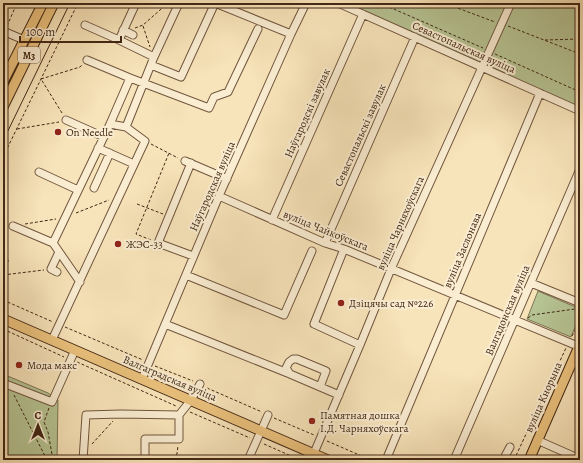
<svg xmlns="http://www.w3.org/2000/svg" width="583" height="463" viewBox="0 0 583 463" font-family="Alegreya,serif">
<rect width="100%" height="100%" fill="#f8e4ba"/>
<filter id="stains"><feTurbulence type="fractalNoise" baseFrequency=".005" numOctaves="4"/><feColorMatrix values="0 0 0 0 .2 0 0 0 0 .09 0 0 0 0 .02 0 0 0 .5 -.17"/></filter>
<radialGradient id="worn" r=".72"><stop offset=".6" stop-color="#630" stop-opacity="0"/><stop offset="1" stop-color="#630" stop-opacity=".3"/></radialGradient>
<path fill="#b7c595" stroke="#7c7655" d="M337 3H580V109Z
M538 291 580 309V315L571 337 527 319Z
M3 374 48 393 58 400 57 460H3Z"/>
<g fill="none" stroke-linecap="round" stroke-linejoin="round">
<defs>
<path id="minor" d="M136 3 119 40 154 57
M338 3 580 111
M85 25 119 40
M123 30 133 35
M3 31 24 40
M87 60 130 78 209 108 214 97 228 92 258 29
M151 65 181 77 215 3 291 34
M66 120 104 137
M110 124 130 78
M126 127 154 57 179 3
M98 148 134 164
M185 161 227 179
M191 163 158 243 193 256
M39 172 78 190
M94 188 110 153
M219 196 325 243 344 249 580 347
M272 220 363 14
M13 226 53 243
M325 243 415 37
M344 249 314 324 360 345
M57 272 51 269 59 252
M186 275 284 315 312 251
M531 283 580 303
M165 324 290 374
M52 340 145 141 126 127 110 124 53 243 80 282
M142 379 219 196 291 34 306 3
M3 383 52 402 75 350
M320 387 326 371 297 359H293L289 362 286 368 290 374 339 395
M537 440 580 459
M83 460 86 415 120 414 179 415
M145 460V439H179V415L191 400 200 384
M248 460 268 415
M311 460 360 345 391 269 511 3
M386 460 540 93
M454 460 580 169
M503 460 510 447"/>
<path id="major" d="M3 82 43 3
M3 107 54 3
M3 319 328 460
M529 460 580 344"/>
</defs>
<use href="#minor" stroke="#70563e" stroke-width="9"/>
<use href="#major" stroke="#422715" stroke-width="11"/>
<path stroke="#422715" stroke-width="1" stroke-dasharray="3 2" stroke-linecap="butt" d="M380 3 483 48
M444 3 495 22
M7 26 17 3
M143 26 150 47
M508 26 580 54
M135 28 143 25 168 3
M545 40 580 39
M495 54 580 92
M62 113 41 79 80 67 83 64
M17 129 59 122
M151 144 178 158
M3 157 78 3
M137 204 163 214
M76 213 109 200
M25 224 56 219
M151 240 136 234 169 153
M3 260 9 261
M3 275 44 270
M3 300 53 322
M528 318 532 315 575 309
M65 327 143 360
M3 329 64 357
M572 336 580 321
M77 362 176 406
M155 366 193 381
M207 388 262 412
M14 395 47 460
M49 408 44 422 48 432 53 460
M190 412 250 438
M274 418 314 435
M327 441 371 460
M92 444 113 421
M264 444 300 460
M176 460 178 446
M514 460 566 348"/>
<use href="#minor" stroke="#faedd2" stroke-width="7"/>
<use href="#major" stroke="#ecc27d" stroke-width="9"/>
<path stroke="#422715" stroke-width="1" d="M3 141 70 3"/>
</g>
<g fill="#8f2418" stroke="#faedd2" stroke-width="1.5">
<circle cx="58" cy="132" r="4"/>
<circle cx="118" cy="244" r="4"/>
<circle cx="341" cy="303" r="4"/>
<circle cx="19" cy="365" r="4"/>
<circle cx="312" cy="421" r="4"/>
</g>
<g text-anchor="middle" stroke-width="4" stroke-linejoin="round" paint-order="stroke">
<rect fill="#faedd2" stroke="#79624e" stroke-width="1" x="18" y="47" width="22" height="16" rx="3"/>
<g font-size="10" font-weight="bold" fill="#422715">
<text x="29" y="59">М3</text>
</g>
<g font-size="11" fill="#422715" stroke="#faedd2">
<text transform="translate(464 47) rotate(24)" y="4">Севастопальская вуліца</text>
<text transform="translate(307 113) rotate(-66)" y="4">Наўгародскі завулак</text>
<text transform="translate(360 135) rotate(-66)" y="4">Севастопальскі завулак</text>
<text transform="translate(212 186) rotate(-66)" y="4">Наўгародская вуліца</text>
<text transform="translate(400 223) rotate(-66)" y="4">вуліца Чарняхоўскага</text>
<text transform="translate(326 230) rotate(22)" y="4">вуліца Чайкоўскага</text>
<text transform="translate(462 250) rotate(-67)" y="4">вуліца Заслонава</text>
<text transform="translate(507 310) rotate(-67)" y="4">Валгадонская вуліца</text>
<text transform="translate(170 378) rotate(23)" y="4">Валгаградская вуліца</text>
<text transform="translate(543 397) rotate(-66)" y="4">вуліца Кнорына</text>
</g>
<g font-size="11" fill="#422715" stroke="#faedd2" text-anchor="start">
<text x="66" y="136">On Needle</text>
<text x="126" y="248">ЖЭС-33</text>
<text x="349" y="307">Дзіцячы сад №226</text>
<text x="27" y="369">Мода макс</text>
<text x="320" y="419">Памятная дошка<tspan x="320" dy="13">І.Д. Чарняхоўскага</tspan></text>
</g>
</g>
<rect width="583" height="463" fill="none" stroke="#f8e4ba" stroke-width="16"/>
<rect x="4" y="4" width="575" height="455" fill="none" stroke="#422715" stroke-width="2"/>
<rect x="8" y="8" width="567" height="447" fill="none" stroke="#422715"/>
<g transform="translate(38 425)" stroke="#faedd2" stroke-width="3" paint-order="stroke">
<path d="M0-3L7 15L0 10L-7 15Z" fill="#422715"/>
<text y="-6" font-size="11" font-weight="bold" text-anchor="middle" fill="#422715">С</text>
</g>
<path d="M20 36v6h101v-6" fill="none" stroke="#422715" stroke-width="2"/>
<text x="26" y="36" font-size="12" fill="#422715" stroke="#faedd2" stroke-width="3" paint-order="stroke">100 m</text>
<rect width="100%" height="100%" filter="url(#stains)"/>
<rect width="100%" height="100%" fill="url(#worn)"/>
</svg>
